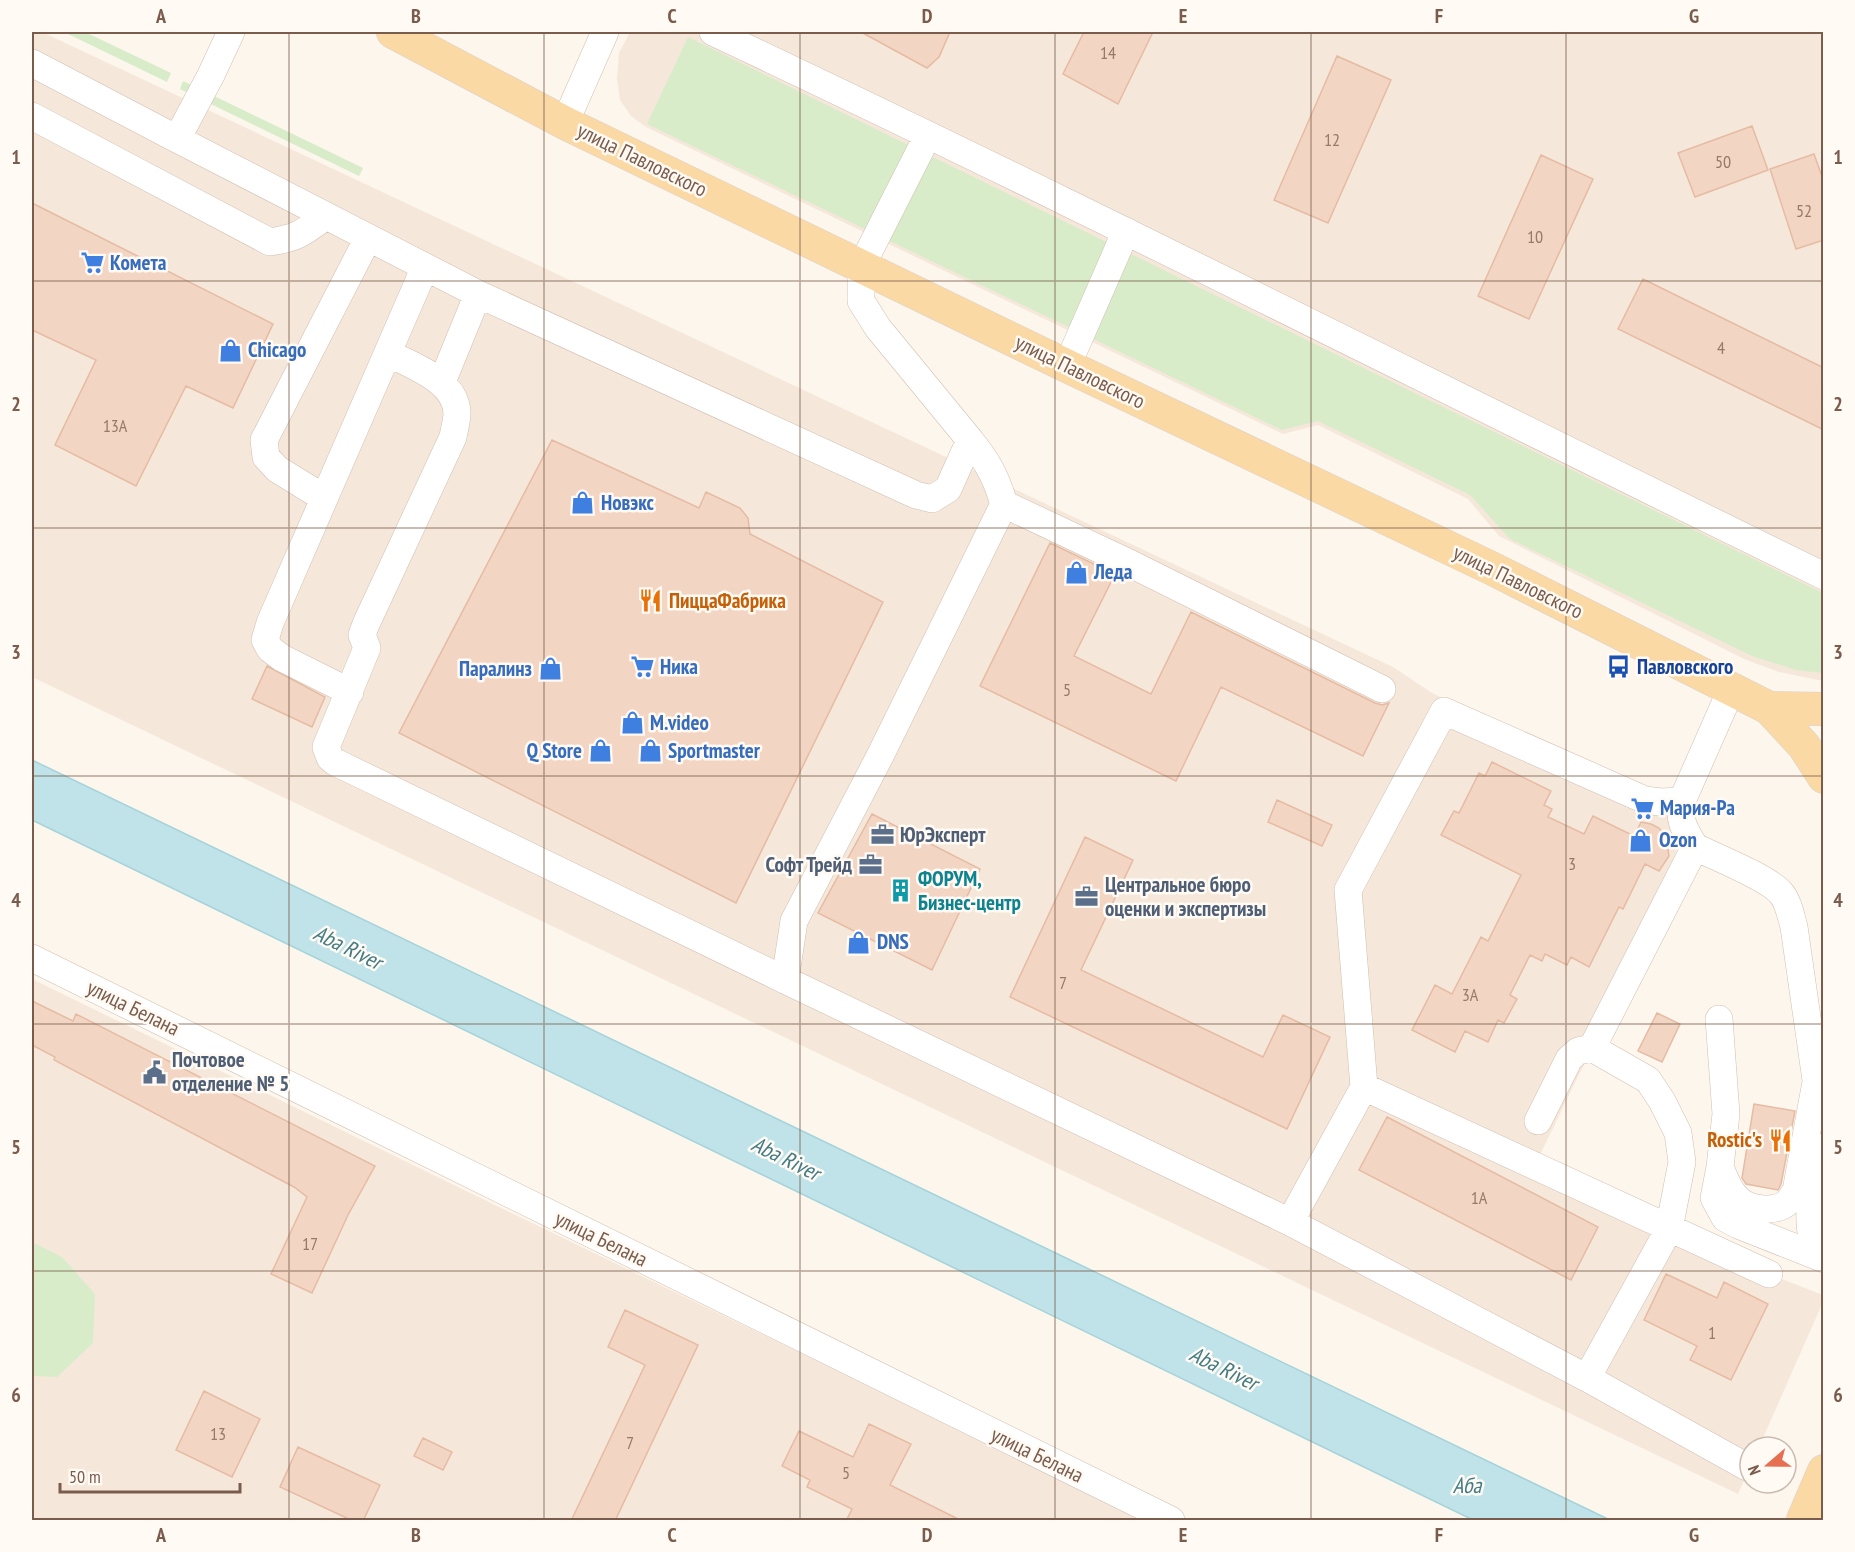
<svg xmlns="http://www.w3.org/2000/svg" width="1855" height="1552" viewBox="0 0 1855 1552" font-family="'PT Sans Narrow',sans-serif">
<rect width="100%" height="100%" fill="#fdf6ec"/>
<path fill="#f5e8da" d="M32 32H42L1393 667 1432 693 1691 817 1592 1048 1535 1165 1769 1274 1823 1295V1302L1759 1447H1750V1467L1738 1494 32 677Z
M630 32H1823V681L1779 672 1744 659 1499 536 1468 499 1318 425 1283 434 646 127 631 116 620 100 617 79 619 53Z
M32 979 497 1206 1146 1520H32Z"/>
<path fill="#d8ecc9" d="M64 32H85L171 73 167 82Z
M688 37 1823 593V673L1796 670 1752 656 1510 539 1470 495 1318 421 1282 430 647 124Z
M183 81 363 168 359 176 180 89Z
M32 1242 62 1257 95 1294 93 1343 57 1377 32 1376Z"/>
<path fill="#bfe3e8" stroke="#a5d3da" stroke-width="1.5" d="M32 760 1610 1520H1473L32 820Z"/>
<path fill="#f3d5c3" stroke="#e6bba3" stroke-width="1.5" d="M861 32H950L939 57 927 68Z
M1084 32H1153L1118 104 1063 74Z
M1337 56 1391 80 1328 223 1274 200Z
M1752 126 1768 170 1695 197 1678 153Z
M1814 154 1824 182V240L1796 249 1770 169Z
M1541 155 1593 179 1529 319 1478 296Z
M32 203 273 324 233 408 186 386 136 486 55 445 96 360 32 330Z
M1643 279 1824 368V430L1618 329Z
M552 440 699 508 706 492 740 508 748 518 750 534 883 602 736 903 399 733Z
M1050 543 1115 574 1074 656 1151 694 1191 612 1375 703 1382 705 1389 703 1363 756 1221 687 1176 781 980 686Z
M267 666 325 697 312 727 252 699Z
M1492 762 1551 791 1544 805 1552 809 1548 817 1584 834 1593 816 1634 836 1641 822 1651 824 1659 828 1666 836 1669 856 1659 871 1645 864 1623 909 1619 907 1589 967 1571 957 1567 965 1545 954 1542 961 1530 955 1510 995 1517 999 1504 1023 1498 1020 1488 1042 1465 1031 1455 1052 1412 1030 1435 985 1452 994 1481 937 1488 941 1521 875 1441 835 1454 811 1459 813 1479 773 1485 776Z
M1277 800 1332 825 1322 846 1268 822Z
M872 814 980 869 932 970 818 913Z
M1085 837 1133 860 1081 970 1263 1057 1283 1015 1330 1037 1287 1129 1010 997Z
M32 1001 73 1021 76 1014 375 1166 348 1215 312 1293 271 1274 307 1197 294 1187 54 1060 55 1057 32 1045Z
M1657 1013 1680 1024 1662 1062 1638 1051Z
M1754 1104 1795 1111 1781 1184 1778 1190 1746 1184 1742 1178Z
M1387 1117 1598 1227 1571 1280 1359 1170Z
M1666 1274 1717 1298 1724 1282 1768 1304 1731 1380 1690 1360 1697 1346 1644 1320Z
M625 1310 698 1345 615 1521H571L645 1365 608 1347Z
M204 1391 260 1419 232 1477 176 1450Z
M869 1424 911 1444 890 1485 962 1521H846L852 1509 807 1487 810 1480 782 1466 799 1431 853 1457Z
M423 1438 452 1452 443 1470 414 1456Z
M298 1447 380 1485 363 1521H353L280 1487Z"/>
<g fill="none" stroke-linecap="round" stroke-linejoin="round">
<defs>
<path id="minor" d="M231 32 211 75 177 139 478 294 916 495 932 499 948 489 970 440 878 328 861 301V267L928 135
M713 32C1086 208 1453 395 1824 576
M32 63 177 139
M32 116 270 242C298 238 304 232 326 216
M565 123 605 32
M388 353C412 366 456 380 457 413 457 421 454 430 453 437L366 624 362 635 367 648 326 747 330 758 335 762 785 980
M1067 366 1126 231
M442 382 478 294
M970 440C988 462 996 477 1004 504L1129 563 1382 689
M324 498 277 469 266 457 264 440 368 238
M1004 504 880 756 794 921 785 980 1290 1222 1587 1378 1747 1467
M350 692 282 658 270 649 265 640 270 623 425 267
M1695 847C1716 857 1766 877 1780 892 1788 900 1791 916 1794 927L1816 1080 1824 1107
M32 958 1171 1520
M1719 1019 1726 1114 1720 1167 1714 1198 1725 1218 1738 1225 1824 1259
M1364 1087 1769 1274
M1538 1121 1569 1059 1578 1051 1592 1048
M1824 1147C1817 1175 1796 1233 1824 1255
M1720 1167C1725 1179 1729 1191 1739 1200 1750 1210 1776 1213 1788 1202 1791 1199 1793 1194 1796 1191L1816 1082
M1290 1222 1364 1087 1348 890 1444 711 1645 800 1660 802 1682 801
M1587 1378 1669 1229 1682 1162 1678 1133 1662 1101 1648 1080 1592 1048 1695 847C1685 831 1678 820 1682 801L1731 690"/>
<path id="major" d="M393 32 565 123 1067 366 1491 568 1769 708 1804 746 1824 777
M1769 708 1824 709
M1803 1520 1824 1471"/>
</defs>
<use href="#minor" stroke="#d1beb0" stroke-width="28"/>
<use href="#major" stroke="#dad1cd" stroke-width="34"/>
<use href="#minor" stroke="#fff" stroke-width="27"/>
<use href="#major" stroke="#fbd9a5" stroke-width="33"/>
</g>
<path fill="none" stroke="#7a5c4d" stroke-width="1.5" stroke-opacity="0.55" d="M289 32V1520M544 32V1520M800 32V1520M1055 32V1520M1311 32V1520M1566 32V1520M32 281H1824M32 528H1824M32 776H1824M32 1024H1824M32 1271H1824"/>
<defs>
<symbol id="supermarket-bare" viewBox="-9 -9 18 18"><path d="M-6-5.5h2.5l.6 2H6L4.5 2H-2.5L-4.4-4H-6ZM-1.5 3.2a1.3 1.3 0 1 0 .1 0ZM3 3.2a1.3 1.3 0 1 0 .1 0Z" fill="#3f7fe0" stroke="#fffaf3" stroke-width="2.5" paint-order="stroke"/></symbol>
<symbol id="shop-bare" viewBox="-9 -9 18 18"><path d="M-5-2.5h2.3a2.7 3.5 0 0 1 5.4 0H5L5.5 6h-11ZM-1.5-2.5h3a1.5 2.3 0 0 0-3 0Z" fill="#3f7fe0" stroke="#fffaf3" stroke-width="2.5" paint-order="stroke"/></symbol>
<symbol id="restaurant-bare" viewBox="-9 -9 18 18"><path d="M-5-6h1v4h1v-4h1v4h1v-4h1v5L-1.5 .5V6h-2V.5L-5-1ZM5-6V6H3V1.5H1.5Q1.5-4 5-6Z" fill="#e8710a" stroke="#fffaf3" stroke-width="2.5" paint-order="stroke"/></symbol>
<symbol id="bus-bare" viewBox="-9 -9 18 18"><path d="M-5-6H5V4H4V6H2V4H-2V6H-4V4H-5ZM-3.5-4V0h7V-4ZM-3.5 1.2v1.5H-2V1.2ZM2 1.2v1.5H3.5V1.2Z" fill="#1a4fb4" stroke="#fffaf3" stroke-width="2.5" paint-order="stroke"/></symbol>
<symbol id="office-bare" viewBox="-9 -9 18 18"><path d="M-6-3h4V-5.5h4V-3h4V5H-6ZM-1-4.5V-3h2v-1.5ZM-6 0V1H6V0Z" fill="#5c6f8a" stroke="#fffaf3" stroke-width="2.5" paint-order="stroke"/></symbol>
<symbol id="building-bare" viewBox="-9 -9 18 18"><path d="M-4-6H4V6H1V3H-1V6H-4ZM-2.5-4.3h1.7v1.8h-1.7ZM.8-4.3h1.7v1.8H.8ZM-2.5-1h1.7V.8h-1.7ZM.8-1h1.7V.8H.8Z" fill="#0f9aa8" stroke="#fffaf3" stroke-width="2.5" paint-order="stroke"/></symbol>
<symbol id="civic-bare" viewBox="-9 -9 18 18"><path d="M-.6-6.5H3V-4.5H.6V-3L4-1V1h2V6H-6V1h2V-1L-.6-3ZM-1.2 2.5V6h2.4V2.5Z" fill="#5c6f8a" stroke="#fffaf3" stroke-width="2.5" paint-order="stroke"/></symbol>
</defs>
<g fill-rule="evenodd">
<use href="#supermarket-bare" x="76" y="246" width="33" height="33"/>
<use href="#shop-bare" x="214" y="334" width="33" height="33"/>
<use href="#shop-bare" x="566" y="486" width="33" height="33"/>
<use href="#shop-bare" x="1060" y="556" width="33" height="33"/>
<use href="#restaurant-bare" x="634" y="584" width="33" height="33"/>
<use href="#supermarket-bare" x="626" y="650" width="33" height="33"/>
<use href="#bus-bare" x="1602" y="650" width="33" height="33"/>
<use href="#shop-bare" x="534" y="652" width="33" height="33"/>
<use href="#shop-bare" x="616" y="706" width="33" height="33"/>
<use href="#shop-bare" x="584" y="734" width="33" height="33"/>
<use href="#shop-bare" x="634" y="734" width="33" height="33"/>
<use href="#supermarket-bare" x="1626" y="792" width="33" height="33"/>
<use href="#office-bare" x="866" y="818" width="33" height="33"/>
<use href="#shop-bare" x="1624" y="824" width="33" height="33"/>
<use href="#office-bare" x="854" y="848" width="33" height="33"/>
<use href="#building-bare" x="884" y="874" width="33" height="33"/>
<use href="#office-bare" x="1070" y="880" width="33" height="33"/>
<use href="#shop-bare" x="842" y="926" width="33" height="33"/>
<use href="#civic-bare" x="138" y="1056" width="33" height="33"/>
<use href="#restaurant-bare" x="1764" y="1124" width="33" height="33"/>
</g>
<g text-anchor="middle" stroke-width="5" stroke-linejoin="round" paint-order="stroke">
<g font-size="18" fill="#987a6a">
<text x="1108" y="59">14</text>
<text x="1332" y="146">12</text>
<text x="1723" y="168">50</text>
<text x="1804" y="217">52</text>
<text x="1535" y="243">10</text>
<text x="1721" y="354">4</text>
<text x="115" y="432">13А</text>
<text x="1067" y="696">5</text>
<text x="1572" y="870">3</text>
<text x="1063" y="989">7</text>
<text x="1470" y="1001">3А</text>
<text x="1479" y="1204">1А</text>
<text x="310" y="1250">17</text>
<text x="1712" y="1339">1</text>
<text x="218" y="1440">13</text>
<text x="630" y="1449">7</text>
<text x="846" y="1479">5</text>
</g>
<g font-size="21" fill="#7a5c4d" stroke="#fffaf3">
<text transform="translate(642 160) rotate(26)" y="7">улица Павловского</text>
<text transform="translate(1080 372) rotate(26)" y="7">улица Павловского</text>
<text transform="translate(1518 582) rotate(26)" y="7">улица Павловского</text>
<text transform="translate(133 1008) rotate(26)" y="7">улица Белана</text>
<text transform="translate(601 1239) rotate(26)" y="7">улица Белана</text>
<text transform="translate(1037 1455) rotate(26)" y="7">улица Белана</text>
</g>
<g font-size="21" font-weight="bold" fill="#366cbe" stroke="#fffaf3" text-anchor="start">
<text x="110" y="270">Комета</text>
<text x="248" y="357">Chicago</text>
<text x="601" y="510">Новэкс</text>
<text x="1094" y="579">Леда</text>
<text x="660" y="674">Ника</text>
<text x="532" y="676" text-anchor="end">Паралинз</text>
<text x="650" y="730">M.video</text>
<text x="582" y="758" text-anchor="end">Q Store</text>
<text x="668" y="758">Sportmaster</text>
<text x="1660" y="815">Мария-Ра</text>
<text x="1659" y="847">Ozon</text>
<text x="877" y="949">DNS</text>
</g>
<g font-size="21" font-weight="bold" fill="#c56008" stroke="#fffaf3" text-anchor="start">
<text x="669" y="608">ПиццаФабрика</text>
<text x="1762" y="1147" text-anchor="end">Rostic's</text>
</g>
<g font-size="21" font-weight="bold" fill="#164399" stroke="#fffaf3" text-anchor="start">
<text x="1637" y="674">Павловского</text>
</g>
<g font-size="21" font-weight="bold" fill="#4e5e75" stroke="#fffaf3" text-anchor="start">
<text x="900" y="842">ЮрЭксперт</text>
<text x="852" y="872" text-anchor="end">Софт Трейд</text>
<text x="1105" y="892">Центральное бюро<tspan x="1105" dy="24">оценки и экспертизы</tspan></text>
<text x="172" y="1067">Почтовое<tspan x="172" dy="24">отделение № 5</tspan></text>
</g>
<g font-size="21" font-weight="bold" fill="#0d838f" stroke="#fffaf3" text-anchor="start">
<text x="918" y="886">ФОРУМ,<tspan x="918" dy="24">Бизнес-центр</tspan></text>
</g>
<g font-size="22" font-style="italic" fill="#437c86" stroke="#fffaf3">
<text transform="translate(348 947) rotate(26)" y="8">Aba River</text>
<text transform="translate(786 1158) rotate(26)" y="8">Aba River</text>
<text transform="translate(1224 1368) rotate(26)" y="8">Aba River</text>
<text x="1467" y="1493">Аба</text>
</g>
</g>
<rect width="1855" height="1552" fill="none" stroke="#fffaf3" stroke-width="66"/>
<g transform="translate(1768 1465) rotate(250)"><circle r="28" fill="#fffaf3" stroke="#cabbb1" stroke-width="1.5"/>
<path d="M0-4.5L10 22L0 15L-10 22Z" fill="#e76f51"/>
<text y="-9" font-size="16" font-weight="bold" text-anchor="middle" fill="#7a5c4d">N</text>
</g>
<path d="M60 1483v9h180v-9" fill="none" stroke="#7a5c4d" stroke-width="3"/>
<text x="69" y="1483" font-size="18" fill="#7a5c4d" stroke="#fffaf3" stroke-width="4.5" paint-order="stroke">50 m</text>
<rect x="33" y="33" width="1789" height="1486" fill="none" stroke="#7a5c4d" stroke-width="2"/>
<g font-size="20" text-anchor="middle" font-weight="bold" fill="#7a5c4d">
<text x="161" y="23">A</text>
<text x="416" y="23">B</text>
<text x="672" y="23">C</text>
<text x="927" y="23">D</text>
<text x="1183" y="23">E</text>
<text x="1439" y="23">F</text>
<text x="1694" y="23">G</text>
<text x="16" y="164">1</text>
<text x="1838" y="164">1</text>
<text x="16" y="411">2</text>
<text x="1838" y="411">2</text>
<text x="16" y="659">3</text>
<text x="1838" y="659">3</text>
<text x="16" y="907">4</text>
<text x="1838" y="907">4</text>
<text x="16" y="1154">5</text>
<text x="1838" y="1154">5</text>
<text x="16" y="1402">6</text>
<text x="1838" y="1402">6</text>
<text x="161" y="1542">A</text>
<text x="416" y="1542">B</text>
<text x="672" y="1542">C</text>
<text x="927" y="1542">D</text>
<text x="1183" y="1542">E</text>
<text x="1439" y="1542">F</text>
<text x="1694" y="1542">G</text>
</g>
</svg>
